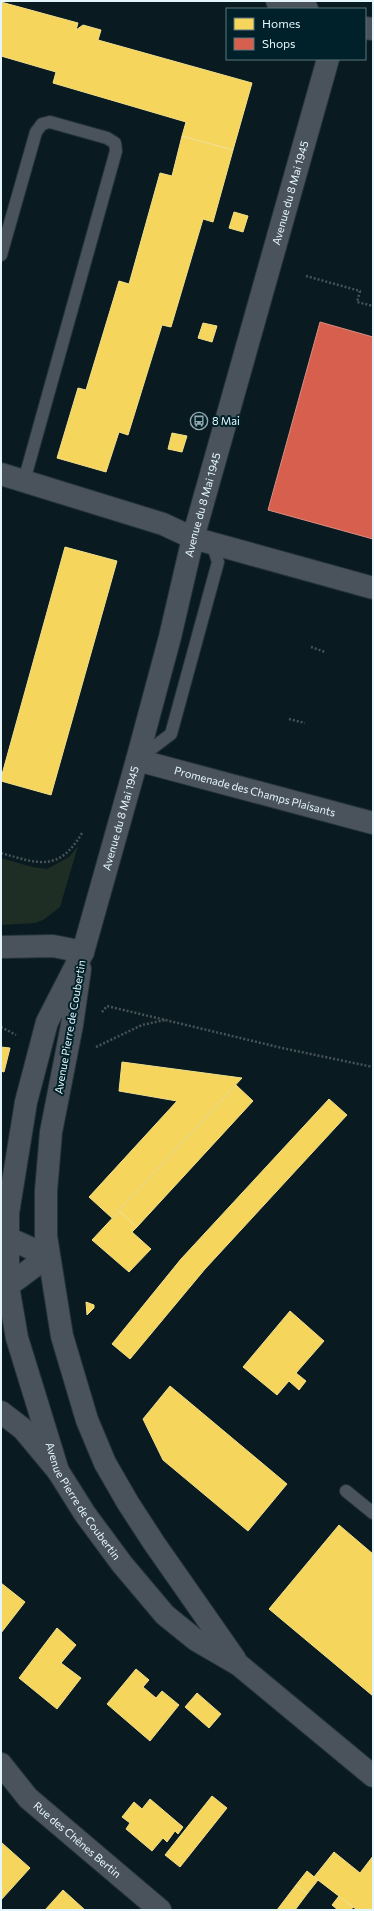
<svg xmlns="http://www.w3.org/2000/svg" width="374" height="1911" viewBox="0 0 374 1911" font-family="Commissioner,sans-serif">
<rect width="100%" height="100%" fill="#091b20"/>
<path fill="#1e2e24" d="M78 846 60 907 43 920 35 923 1 925V858L32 867 47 869 69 857Z"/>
<path fill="#f6d55c" stroke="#f1df8c" d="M1 2 78 23 76 30 83 25 101 30 98 40 252 83 233 150 182 136 186 122 53 83 56 72 1 56Z
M182 136 233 150 213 222 203 219 171 327 162 325 128 435 119 432 106 472 57 458 78 388 86 390 119 281 129 284 160 173 172 176Z
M234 212 248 216 243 232 229 228Z
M203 323 217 326 212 342 198 338Z
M172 433 187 436 182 452 168 449Z
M65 547 117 561 51 795 1 781V778Z
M1 1047 10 1048 4 1072 1 1071Z
M122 1062 242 1078 112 1218 89 1197 177 1101 119 1091Z
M236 1085 253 1101 137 1227 119 1211Z
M329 1099 347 1115 205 1269 130 1359 112 1344 181 1259Z
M119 1211 137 1227 132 1232 151 1249 129 1272 92 1240Z
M86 1302 94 1305V1308L87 1315Z
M290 1311 324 1341 296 1373 306 1381 299 1390 289 1381 277 1395 243 1367Z
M170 1386 287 1484 248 1531 163 1460 143 1419Z
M339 1525 373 1554V1696L269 1609Z
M1 1583 25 1602 1 1633Z
M57 1628 76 1645 61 1663 81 1678 57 1709 19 1678Z
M136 1669 149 1680 143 1687 156 1698 162 1691 179 1705 150 1741 107 1704Z
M197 1693 221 1714 209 1728 185 1707Z
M212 1796 227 1808 180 1867 165 1855Z
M150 1799 183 1827 178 1834 175 1831 167 1842 163 1838 152 1851 126 1829 130 1823 122 1817 134 1802 142 1809Z
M2 1843 30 1868 1 1900V1844Z
M334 1852 360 1873 373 1856V1910H357L314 1877Z
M307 1871 318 1880 307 1894 296 1885Z
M296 1885 307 1894 295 1910H277Z
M63 1890 85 1910H45Z
M339 1896 353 1907 351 1910H338L332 1905Z"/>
<path fill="#d6604d" stroke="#da8d82" d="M320 322 373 337V539L268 510Z"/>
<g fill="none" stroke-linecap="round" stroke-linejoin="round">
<defs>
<path id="service" d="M1 255 36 132 42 124 50 122 107 138 115 143 116 151 24 481
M138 759 171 734 218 562 212 543
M346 1491 373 1513"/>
<g id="minor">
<path d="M277 1 307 9"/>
<path d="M365 28 373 29"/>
<path d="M1 474 163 524 193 538 373 588"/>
<path id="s1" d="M137 760 373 823"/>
<path id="s2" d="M83 952 137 760 170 637 193 538 328 59"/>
<path d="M1 1412 23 1429 58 1471"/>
<path id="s3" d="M1 1764 28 1798 160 1910"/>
</g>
<g id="tertiary">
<path d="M1 947 53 946 83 952"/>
<path id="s4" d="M83 952 47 1022 26 1102 8 1213V1286L17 1338 58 1471 85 1514 122 1564 165 1615 196 1640 239 1665 373 1776"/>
<path d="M80 969 72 1025 51 1132 46 1191V1236L62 1336 87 1420 105 1463 128 1503 154 1543 235 1659"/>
<path d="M8 1238 48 1256 8 1286"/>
</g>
</defs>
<use href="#service" stroke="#253439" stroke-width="14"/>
<use href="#minor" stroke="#253439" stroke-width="24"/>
<use href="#tertiary" stroke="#253439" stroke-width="24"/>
<path stroke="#495258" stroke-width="2.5" stroke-dasharray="2 2" stroke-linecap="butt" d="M306 276 360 291 357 302 373 306
M311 647 325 652
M289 719 305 723
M1 853C39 864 59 872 82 833
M102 1012 107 1006 282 1048 373 1067
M1 1027 16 1035
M96 1047 142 1025 165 1020"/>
<use href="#service" stroke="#4a535b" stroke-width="12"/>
<use href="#minor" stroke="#4a535b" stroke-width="22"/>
<use href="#tertiary" stroke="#4a535b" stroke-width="22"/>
</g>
<defs>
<symbol id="bus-ring" viewBox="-11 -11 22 22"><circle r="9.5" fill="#002129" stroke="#97a9af" stroke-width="1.5"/><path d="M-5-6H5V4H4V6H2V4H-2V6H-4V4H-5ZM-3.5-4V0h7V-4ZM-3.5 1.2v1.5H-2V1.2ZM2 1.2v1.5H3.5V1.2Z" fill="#97a9af"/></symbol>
</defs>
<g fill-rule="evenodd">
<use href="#bus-ring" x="189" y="411" width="20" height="20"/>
</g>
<g text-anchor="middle" stroke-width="4" stroke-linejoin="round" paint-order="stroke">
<g font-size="11" fill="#e4f6fc" stroke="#002129">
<text dy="4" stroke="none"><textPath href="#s2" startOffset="787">Avenue du 8 Mai 1945</textPath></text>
<text dy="4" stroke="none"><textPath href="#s2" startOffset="463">Avenue du 8 Mai 1945</textPath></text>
<text dy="4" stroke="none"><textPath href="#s1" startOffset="122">Promenade des Champs Plaisants</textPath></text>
<text dy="4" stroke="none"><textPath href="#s2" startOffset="139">Avenue du 8 Mai 1945</textPath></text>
<text transform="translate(70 1027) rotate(-80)" y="4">Avenue Pierre de Coubertin</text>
<text dy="4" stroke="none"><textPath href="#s4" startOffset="577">Avenue Pierre de Coubertin</textPath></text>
<text dy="4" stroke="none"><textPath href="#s3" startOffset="108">Rue des Chênes Bertin</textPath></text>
</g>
<g font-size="11" fill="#e4f6fc" stroke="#002129" text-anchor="start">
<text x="212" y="425">8 Mai</text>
</g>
</g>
<rect width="374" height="1911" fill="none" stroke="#e4f6fc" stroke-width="4"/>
<rect x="226" y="8" width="140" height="52" fill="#002129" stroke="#5b767d"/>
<rect x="234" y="18" width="20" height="12" fill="#f6d55c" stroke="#5b767d"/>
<text x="262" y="28" font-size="12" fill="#e4f6fc">Homes</text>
<rect x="234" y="38" width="20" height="12" fill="#d6604d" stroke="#5b767d"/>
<text x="262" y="48" font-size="12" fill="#e4f6fc">Shops</text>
</svg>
